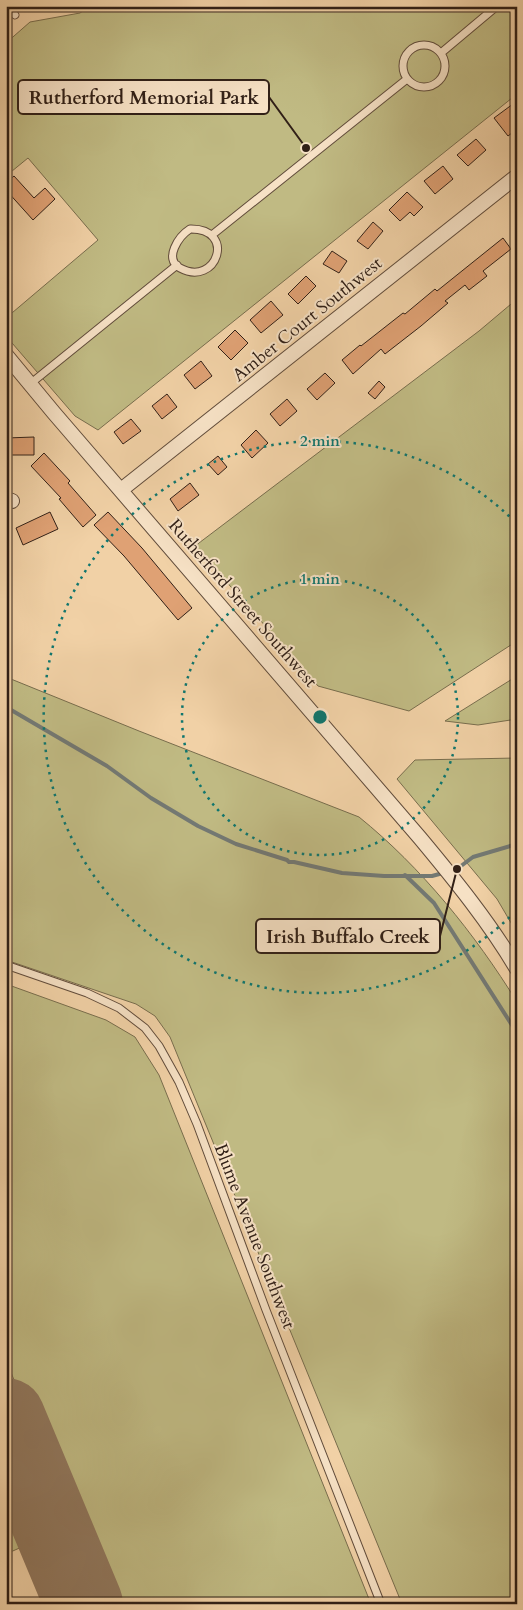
<svg xmlns="http://www.w3.org/2000/svg" width="523" height="1610" viewBox="0 0 523 1610" font-family="Cardo,serif">
<rect width="100%" height="100%" fill="#f1d1a6"/>
<filter id="stains"><feTurbulence type="fractalNoise" baseFrequency=".004" numOctaves="4"/><feColorMatrix values="0 0 0 0 .2 0 0 0 0 .09 0 0 0 0 .02 0 0 0 .5 -.17"/></filter>
<radialGradient id="worn" r=".72"><stop offset=".6" stop-color="#630" stop-opacity="0"/><stop offset="1" stop-color="#630" stop-opacity=".3"/></radialGradient>
<path fill="#c0ba83" stroke="#786d4d" d="M90 6H517V94L98 430 75 416 6 336V318L98 240 28 158 6 176V43L30 22 80 13Z
M517 299V641L409 711 318 686 195 546 479 331Z
M517 676V719L478 725 445 721Z
M6 677 139 731 359 817C421 867 475 934 517 1002V1604H402L170 1037 155 1016 136 1004 6 960Z
M517 758V933L497 899 397 779 415 760Z
M6 984 106 1020 135 1037 159 1075 371 1604H110L6 1361Z
M6 1471 33 1542 6 1554Z"/>
<g fill="none" stroke-linecap="round" stroke-linejoin="round">
<path stroke="#737974" stroke-width="4" d="M6 707 107 766 151 798 198 826 236 844 287 860 289 862H294L342 873 384 876H432L443 873
M450 871 457 869 473 857 517 844
M405 875 434 903 517 1033"/>
<path stroke="#91785e" stroke-width="78" d="M6 1417 84 1604"/>
</g>
<path fill="#dfa174" stroke="#312017" d="M517 101V129L508 136 494 118Z
M476 139 486 150 468 166 457 155Z
M443 166 453 179 435 194 424 181Z
M14 176 34 198 45 188 55 199 33 220 6 190V183Z
M407 192 423 207 414 216 410 212 400 221 389 210Z
M373 222 383 231 368 249 357 241Z
M503 238 511 249 483 271 487 276 469 290 465 285 445 301 448 303 421 326 385 354 381 349 353 374 342 360 360 345 361 346 403 313 405 314 435 289 437 291Z
M332 251 347 261 339 273 323 264Z
M306 276 316 286 298 304 288 294Z
M271 301 283 315 261 333 250 320Z
M235 330 248 343 231 360 218 347Z
M201 361 212 376 195 389 184 375Z
M325 373 335 383 317 400 307 389Z
M379 381 385 387 375 399 368 393Z
M167 394 177 407 162 419 152 406Z
M287 399 297 411 280 426 270 414Z
M131 419 141 431 123 444 114 432Z
M256 430 268 443 252 458 241 445Z
M34 437V455H6V438Z
M44 453 70 481 68 483 96 515 83 527 59 499 61 498 31 466Z
M218 456 227 467 218 475 208 464Z
M190 483 199 495 178 511 170 499Z
M50 512 58 529 23 545 16 528Z
M108 512 142 548 192 608 178 620 124 556 94 525Z"/>
<g fill="none" stroke-linecap="round" stroke-linejoin="round">
<defs>
<path id="lane" d="M7 6 15 15
M403 66a21 21 0 1 1 42 0a21 21 0 1 1-42 0Z
M441 53 497 6
M190 229C237 228 217 288 180 268 163 259 179 236 190 229Z
M212 235 407 79
M30 384 177 265
M6 965 87 993 119 1008 145 1028 159 1046 179 1082 197 1124 266 1310 381 1604"/>
<path id="street" d="M6 355 54 413 420 838C455 880 489 922 517 969
M121 490 517 176
M6 499 12 501"/>
</defs>
<use href="#lane" stroke="#614c3b" stroke-width="9"/>
<use href="#street" stroke="#614c3b" stroke-width="16"/>
<use href="#lane" stroke="#f6e1c5" stroke-width="7"/>
<use href="#street" stroke="#f6e1c5" stroke-width="14"/>
</g>
<g fill="none" stroke="#0f766e" stroke-width="2.5" stroke-dasharray="2.5 5">
<circle cx="320" cy="717" r="138"/>
<path d="M515 912A276 276 0 1 1 515 522"/>
</g>
<g text-anchor="middle" stroke-width="4" stroke-linejoin="round" paint-order="stroke">
<g font-size="18" fill="#312017" stroke="#f6e1c5">
<text transform="translate(307 319) rotate(-39)" y="6">Amber Court Southwest</text>
<text transform="translate(243 603) rotate(49)" y="6">Rutherford Street Southwest</text>
<text transform="translate(255 1236) rotate(69)" y="6">Blume Avenue Southwest</text>
</g>
</g>
<circle cx="320" cy="717" r="8" fill="#0f766e" stroke="#f6e1c5" stroke-width="2.5"/>
<g font-size="15" text-anchor="middle" font-weight="bold" fill="#0f766e" stroke="#f6e1c5" stroke-width="4" stroke-linejoin="round" paint-order="stroke">
<text x="320" y="446">2 min</text>
<text x="320" y="584">1 min</text>
</g>
<path fill="none" stroke="#312017" stroke-width="2" d="M306 148L269 97M457 869L440 936"/>
<g fill="#312017" stroke="#f6e1c5" stroke-width="2">
<circle cx="306" cy="148" r="5"/>
<circle cx="457" cy="869" r="5"/>
</g>
<g fill="#f6e1c5" stroke="#312017" stroke-width="2">
<rect x="18" y="80" width="251" height="34" rx="5"/>
<rect x="256" y="919" width="184" height="34" rx="5"/>
</g>
<g font-size="19" text-anchor="middle" font-weight="bold" fill="#312017">
<text x="144" y="104">Rutherford Memorial Park</text>
<text x="348" y="943">Irish Buffalo Creek</text>
</g>
<rect width="523" height="1610" fill="none" stroke="#f1d1a6" stroke-width="25"/>
<rect x="8" y="8" width="508" height="1595" fill="none" stroke="#312017" stroke-width="2.5"/>
<rect x="12" y="12" width="498" height="1585" fill="none" stroke="#312017"/>
<rect width="100%" height="100%" filter="url(#stains)"/>
<rect width="100%" height="100%" fill="url(#worn)"/>
</svg>
